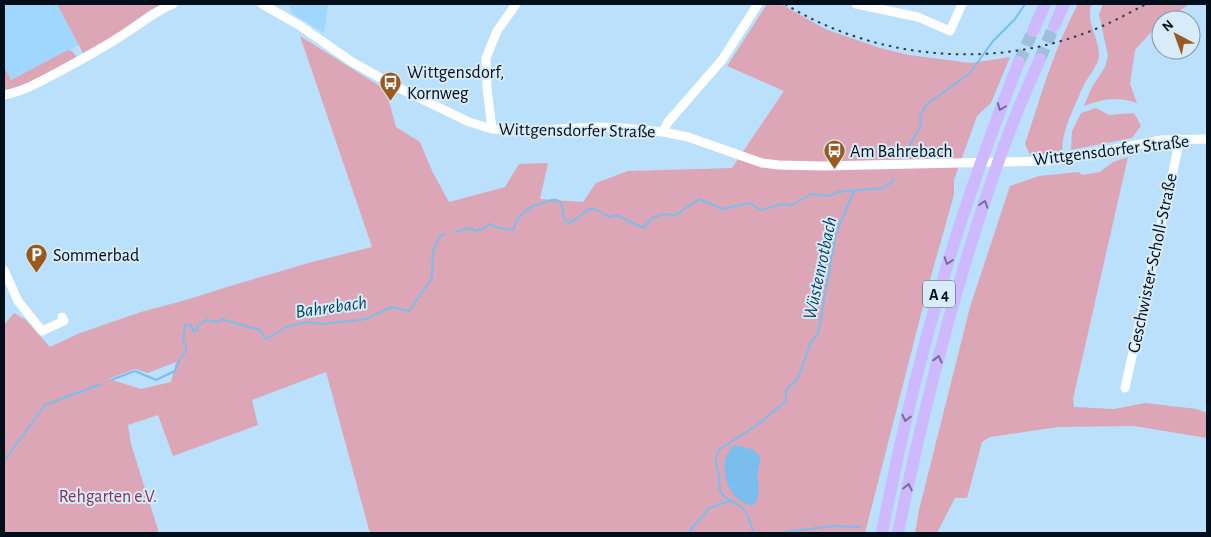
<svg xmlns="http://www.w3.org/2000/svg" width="1211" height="537" viewBox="0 0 1211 537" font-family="'Alegreya Sans',sans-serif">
<rect width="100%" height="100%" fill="#bae0fc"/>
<path fill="#9fd7fe" d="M4 4H57L79 45 10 80 4 67Z
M288 4H328L324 33 293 14Z"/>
<path fill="#dda6b6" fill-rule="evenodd" d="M57 4H162L150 10 116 35 83 53Z
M767 4H781L825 29 880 48 909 55 971 63 1010 57 991 103 977 116 954 180V194L950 209 928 287 865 533H370L326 372 252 400 258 425 173 456 158 415 128 425 131 444 159 533H4V325L14 313 26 320 50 347 80 333 141 312 186 300 227 287 312 262 372 247 300 36 386 90 396 127 420 142 433 173 449 202 505 187 519 164 548 163 540 199 583 202 596 183 628 171 732 168 784 91 727 66ZM176 362 171 382 141 389 109 379 135 369 148 373Z
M1078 4H1092C1084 19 1100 40 1099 56 1098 67 1087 77 1083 87 1080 92 1078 99 1075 105 1068 121 1062 135 1062 153L1030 155 1025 144C1041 96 1054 48 1078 4Z
M1103 4H1189L1167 20H1161V25L1154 29 1135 50 1130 84 1137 103C1118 96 1102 99 1084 106L1092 87 1105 67 1108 56 1099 14Z
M68 50 72 51 76 56 74 59 19 88 4 90V67L11 80Z
M1096 108 1109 115 1134 113 1141 126 1132 138 1071 150 1072 131 1081 113Z
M1128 157 1073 399 1074 407 1114 409 1145 403 1197 409 1207 413V438L1134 426 1058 427 990 437 982 442 967 498H955L937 533H915L919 510 970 307 1010 186 1039 176 1079 172 1082 175 1100 172 1113 162Z"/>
<path fill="#79beed" d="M735 445 754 450 761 458C759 465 757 471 758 478 758 489 761 496 754 505 729 506 713 461 735 445Z"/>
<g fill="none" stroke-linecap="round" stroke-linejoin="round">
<path stroke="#79beed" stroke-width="2" d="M905 155 914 137 921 126 920 117 926 105 970 73 993 41 1015 19 1025 4
M455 232 469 228 476 231 484 228 490 224 496 227 513 230C515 226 516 222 518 219 521 215 529 208 533 206 536 204 538 205 541 204 546 202 554 197 560 202 566 208 559 218 569 223 590 212 585 201 609 217L616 215 643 228 652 218 657 217 661 214 676 215 699 199 723 209 749 203 761 210 782 204 792 205 811 194 829 196 837 192 884 188 891 183 894 178
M111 380 135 371 156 380 175 371 180 359 186 351V346L183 342 185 325H191L194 332 197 330V327L206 320 219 322 221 319 260 330 266 339 286 327 306 322 322 324 367 319 376 314 392 307 409 311 432 278 433 251 440 236 445 234
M4 459 7 457 45 405 101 384
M688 533 709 508 730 501
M754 533C751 526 749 517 745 511 739 503 729 502 722 494 717 488 721 482 719 475 717 464 712 460 720 449L756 426 786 401V390L798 378 811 342 818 334 836 233 854 191
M781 533 793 531 833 526 860 527"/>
<path stroke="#9ec0da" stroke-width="12" stroke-dasharray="12 6" stroke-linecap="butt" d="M1040 59 1054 26
M1019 62 1033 31"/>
<path stroke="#fff" stroke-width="9" d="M262 4 299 25 352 62 397 87 469 122 492 129 515 131 599 127 623 128 663 132 688 137 762 163 779 165 822 166 1046 161 1065 159 1161 140 1207 139
M856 4 918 17 950 31 962 4
M4 95C25 91 45 79 64 69 84 58 105 47 124 34 140 24 155 11 173 4
M492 129 487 88 486 58 497 31 516 4
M663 132 668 122 722 60 758 4
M4 270 18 301 42 331 64 321 62 317
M1125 388 1180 139"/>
<path stroke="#cfb9fd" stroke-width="12" d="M1054 26 1064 4
M1033 31 1045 4
M882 533C899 444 920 356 946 269 967 199 992 130 1019 62
M898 533C924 405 957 277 1001 154 1013 121 1026 90 1040 59"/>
<path stroke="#2a3d4d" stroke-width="2" stroke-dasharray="2.5 5" stroke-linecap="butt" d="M785 4C871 57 982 69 1077 36 1101 28 1124 16 1146 4"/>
</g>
<defs><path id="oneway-chevron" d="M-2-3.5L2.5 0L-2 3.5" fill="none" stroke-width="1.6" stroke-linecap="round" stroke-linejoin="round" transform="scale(1.25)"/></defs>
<g stroke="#726c97">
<use href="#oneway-chevron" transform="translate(1001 107) rotate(111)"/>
<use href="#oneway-chevron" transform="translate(984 204) rotate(-72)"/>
<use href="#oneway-chevron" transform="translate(948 261) rotate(108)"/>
<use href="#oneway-chevron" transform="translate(938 359) rotate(-76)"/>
<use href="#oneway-chevron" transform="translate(906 418) rotate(103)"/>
<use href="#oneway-chevron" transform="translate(908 487) rotate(-77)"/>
</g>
<defs>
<symbol id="bus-pin" viewBox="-11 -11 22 30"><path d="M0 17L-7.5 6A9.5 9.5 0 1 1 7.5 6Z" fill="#985a20" stroke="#d8ebf9"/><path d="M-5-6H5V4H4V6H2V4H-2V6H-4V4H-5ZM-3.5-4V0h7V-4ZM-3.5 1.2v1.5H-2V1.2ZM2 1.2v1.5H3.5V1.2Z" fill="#fff"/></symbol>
<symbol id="parking-pin" viewBox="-11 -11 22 30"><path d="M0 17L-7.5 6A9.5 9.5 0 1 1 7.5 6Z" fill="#985a20" stroke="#d8ebf9"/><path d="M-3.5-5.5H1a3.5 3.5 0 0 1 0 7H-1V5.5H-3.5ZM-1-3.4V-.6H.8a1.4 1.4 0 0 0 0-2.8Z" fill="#fff"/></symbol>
</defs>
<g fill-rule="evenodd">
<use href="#bus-pin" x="378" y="70" width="25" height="34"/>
<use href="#bus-pin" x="822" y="138" width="25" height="34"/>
<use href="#parking-pin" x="24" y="242" width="25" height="34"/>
</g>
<g text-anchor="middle" stroke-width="4" stroke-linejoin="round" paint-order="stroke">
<rect fill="#d8ebf9" stroke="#41505d" stroke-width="1" x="923" y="280.5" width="32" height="27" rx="4"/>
<g font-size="16" font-weight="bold" fill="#000e1a">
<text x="939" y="300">A 4</text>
</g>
<g font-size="18" fill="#000e1a" stroke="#d8ebf9" text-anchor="start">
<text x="407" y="78">Wittgensdorf,<tspan x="407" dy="21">Kornweg</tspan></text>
<text x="850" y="157">Am Bahrebach</text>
<text x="53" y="261">Sommerbad</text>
</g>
<g font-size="18" fill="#000e1a" stroke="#d8ebf9">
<text transform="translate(577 130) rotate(1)" y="6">Wittgensdorfer Straße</text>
<text transform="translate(1111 150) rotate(-7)" y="6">Wittgensdorfer Straße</text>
<text transform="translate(1152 263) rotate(-78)" y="6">Geschwister-Scholl-Straße</text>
</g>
<g font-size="18" fill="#8c3255" stroke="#d8ebf9">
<text x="108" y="502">Rehgarten e.V.</text>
</g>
<g font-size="19" font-style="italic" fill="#053f5d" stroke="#d8ebf9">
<text transform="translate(819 268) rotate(-78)" y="7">Wüstenrotbach</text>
<text transform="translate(331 306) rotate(-8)" y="7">Bahrebach</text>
</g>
</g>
<rect width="1211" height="537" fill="none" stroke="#000e1a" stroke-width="10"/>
<g transform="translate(1176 35) rotate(319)"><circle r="24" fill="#d8ebf9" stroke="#8293a0"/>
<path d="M0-4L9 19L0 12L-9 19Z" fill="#985a20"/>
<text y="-8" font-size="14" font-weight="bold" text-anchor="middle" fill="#000e1a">N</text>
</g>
</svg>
